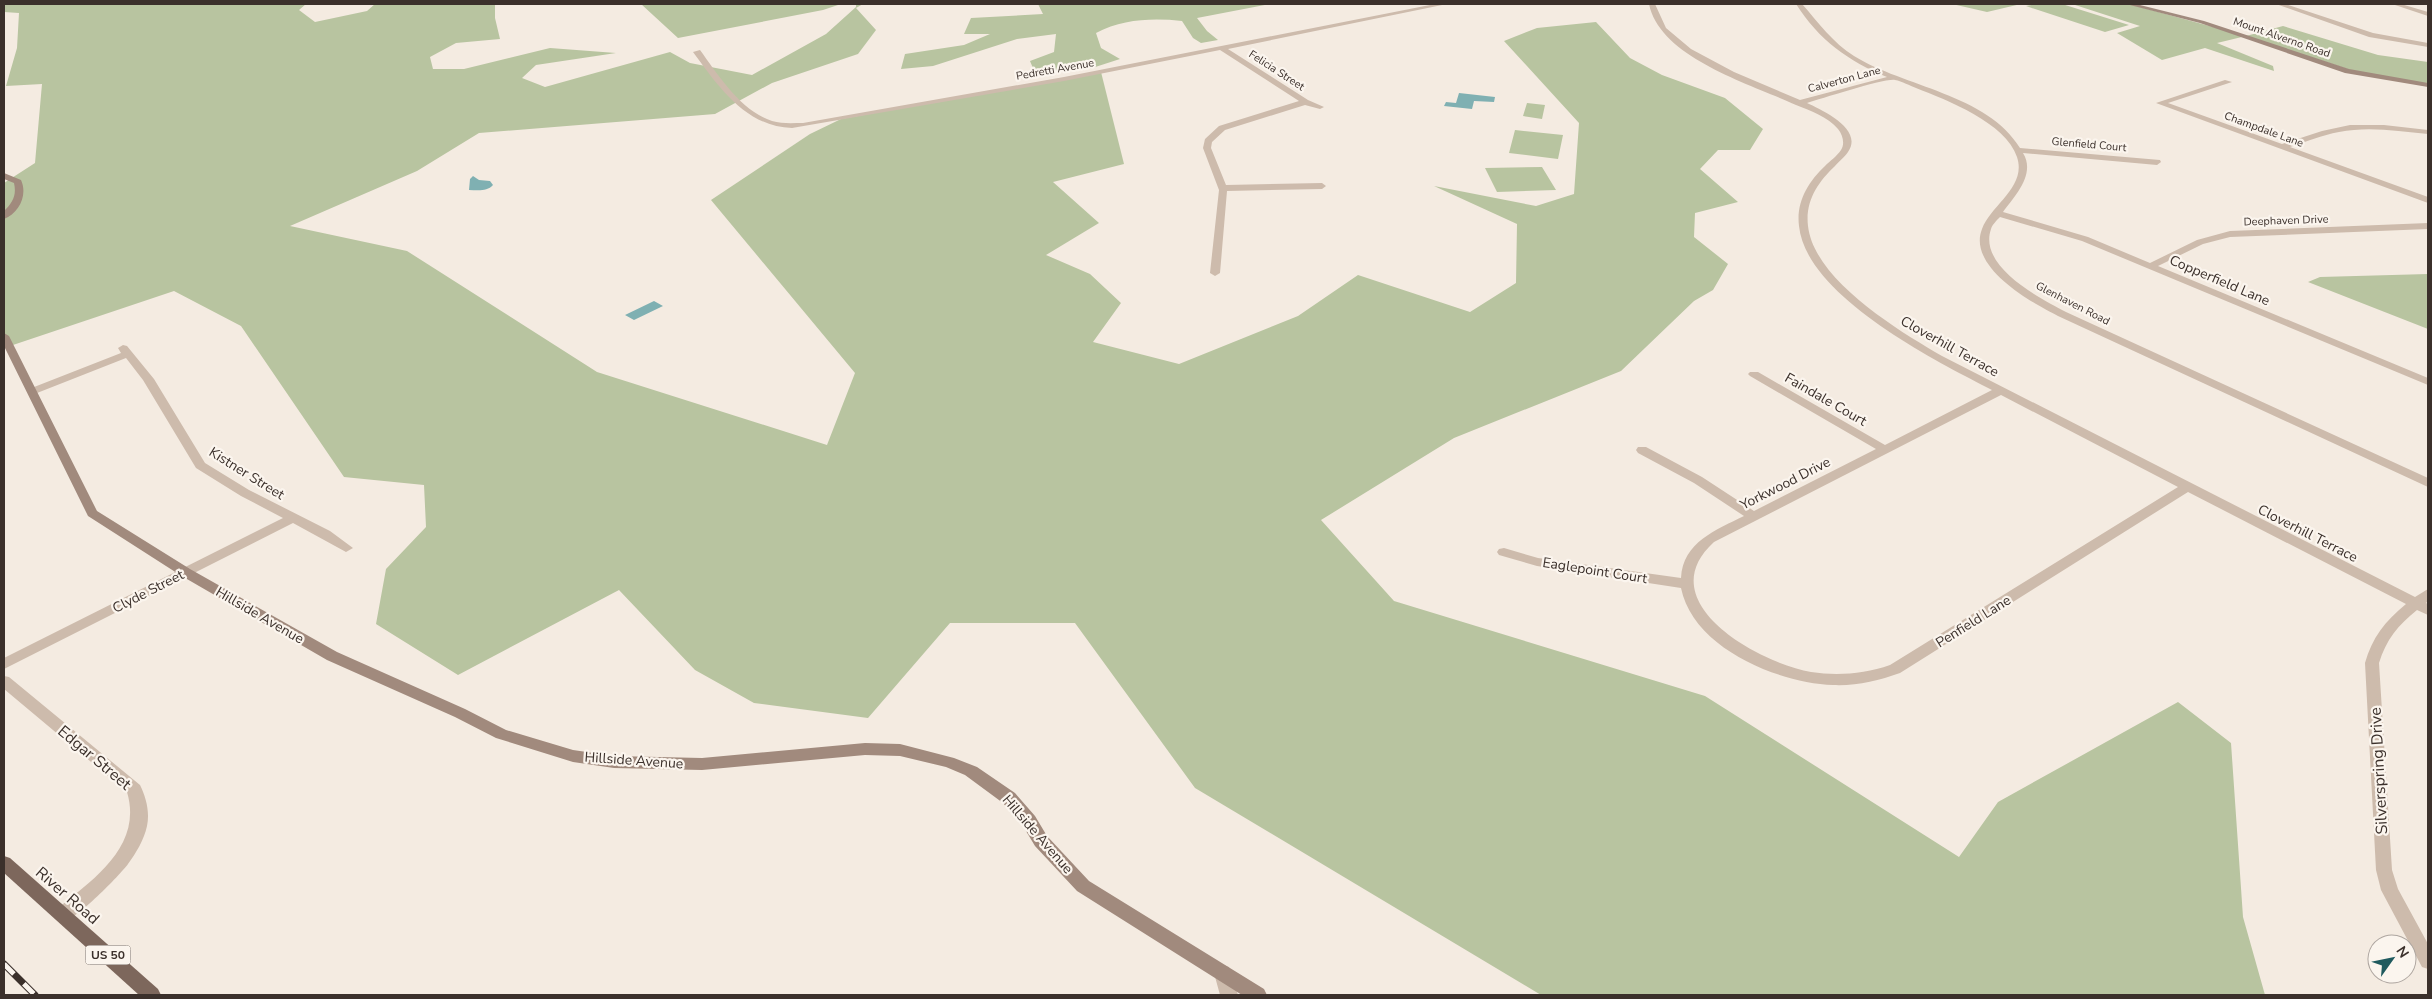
<svg xmlns="http://www.w3.org/2000/svg" width="2432" height="999" viewBox="0 0 2432 999" font-family="'Nunito Sans',sans-serif">
<rect width="100%" height="100%" fill="#f4ebe1"/>
<path fill="#b8c4a0" d="M4 4H306L299 10 315 22 367 11 375 4H495V18L500 39 456 43 430 57 433 69H464L550 48 616 53 536 65 522 78 545 87 670 52 690 63 752 75 826 34 856 7V4H863L856 8 876 30 858 54 772 83 715 114 479 133 417 171 290 226 407 251 597 372 827 445 855 373 711 200 810 134 841 119 1101 72 1124 164 1053 182 1099 223 1046 255 1090 274 1121 303 1093 342 1179 364 1298 316 1358 275 1470 312 1516 283 1517 224 1434 186 1536 206 1574 194 1579 123 1504 41 1537 28 1596 22 1630 58 1662 75 1725 98 1763 129 1750 150H1718L1700 169 1738 202 1695 213 1694 237 1728 264 1713 290 1694 301 1621 371 1454 438 1321 520 1394 601 1705 696 1959 857 1998 802 2178 702 2231 743 2243 917 2265 995H1541L1195 788 1075 623H950L868 718 754 703 695 670 619 590 458 675 376 624 386 569 426 527 424 485 344 477 241 326 174 291 4 348V183L35 163 42 84 6 86 17 48 19 13 4 12Z
M641 4H841L823 10 678 38Z
M1038 4H1270L1197 18 1207 31 1218 40 1201 43 1193 38 1182 21C1152 18 1123 19 1096 33L1101 48 1120 59 1089 69 1085 65 1072 64 1058 74 1035 73 1030 61 1054 52 1056 34 1017 39 933 66 901 69 905 54 964 45 990 34H964L971 18 1043 14Z
M1952 4H2021L1987 12Z
M2036 4H2062L2129 25 2105 32 2026 6Z
M2072 4H2129L2246 36 2283 26 2378 55 2428 62V85L2369 76 2246 36 2217 43 2273 66 2274 71 2205 48 2162 60 2117 33 2140 26Z
M1527 103 1545 105 1542 119 1523 116Z
M1515 130 1563 135 1558 159 1509 153Z
M1542 167 1556 190 1497 192 1485 168Z
M2428 274V329L2308 282 2320 277Z"/>
<path fill="#7fb0b2" d="M1459 93 1495 97 1494 102 1474 101 1472 109 1444 106 1446 102 1456 103Z
M473 176 479 180 490 181 493 185C487 192 477 190 469 190L470 179Z
M654 301 663 306 634 320 625 315Z"/>
<g fill="none" stroke-linecap="round" stroke-linejoin="round">
<path fill="#cdbbac" fill-rule="evenodd" d="M1435 4H1447L1228 49 1308 100 1324 107 1320 109 1305 105 1225 130 1212 142 1211 148 1226 185 1322 183 1326 186 1322 189 1227 191 1220 273 1215 276 1210 273 1219 190 1203 148 1205 139 1219 126 1299 101 1220 50 1064 81 792 128C746 127 718 86 693 52L700 50C718 75 741 111 772 121 782 124 793 123 803 123L1064 77Z
M1649 4H1655L1666 28 1691 49 1734 72 1800 100 1887 77C1848 61 1819 40 1796 4H1802C1818 22 1833 43 1854 56 1904 87 1987 94 2020 148L2160 160 2161 162 2157 165 2023 153C2036 174 2015 196 2003 212L2088 237 2150 263 2197 240 2230 231 2428 223V229L2230 237 2203 244 2158 266 2428 378V385L2082 241 2000 217C1997 220 1992 225 1991 229 1978 267 2040 298 2066 312L2428 478V487L2058 316C2032 303 1967 267 1982 229 1991 205 2027 187 2017 157 2006 123 1947 100 1916 88 1910 86 1902 81 1895 80 1885 78 1821 99 1807 103 1822 110 1864 129 1848 152 1845 157 1839 161 1835 166 1818 182 1805 201 1808 226 1814 280 1899 331 1942 356L2415 597 2428 589V601L2426 603 2428 604V615L2417 610C2398 625 2386 640 2379 663L2392 870 2398 889 2428 944V969L2422 967 2381 890 2376 870 2365 663C2372 638 2385 621 2406 604L2188 492 1900 673C1878 681 1856 686 1833 685 1778 683 1693 648 1681 588L1537 566 1499 555 1497 552 1499 549 1504 548 1538 558 1681 578C1683 542 1716 530 1744 516L1694 483 1638 453 1636 450 1638 447H1646L1702 477 1754 511 1876 449 1750 376 1748 374 1750 372H1758L1885 445 1992 390C1936 361 1806 296 1799 226 1796 202 1808 182 1825 166 1830 161 1837 156 1841 150 1845 144 1843 135 1838 129 1828 117 1811 111 1796 105 1751 84 1660 58 1649 4ZM2001 395 2178 487 1890 665C1864 674 1837 676 1811 672 1759 663 1648 602 1714 542Z
M2276 4H2285L2373 33 2428 43V47L2369 37Z
M2392 4H2401L2428 12V16Z
M2225 80 2232 82 2168 103 2282 144 2322 131 2350 125H2384L2428 130V134C2398 131 2368 126 2339 132 2322 135 2306 142 2290 147L2428 197V203L2156 103Z
M123 345 127 346 154 379 205 463 249 490 330 531 353 548 346 552 293 523 4 669V658L283 518 241 496 196 468 143 380 126 358 37 393 33 394 27 391 29 389 121 353 118 348Z
M4 676 9 677 140 785C146 797 150 812 147 826 144 840 136 853 128 864 120 875 76 920 64 921 62 921 59 920 57 919L54 914 57 909C94 879 143 846 127 792L4 689Z
M1223 965 1229 967 1238 995H1220L1214 973 1217 967Z"/>
<path fill="#a18a7d" fill-rule="evenodd" d="M2126 4H2136L2204 21 2349 69 2428 83V87L2345 73 2200 23Z
M4 173 21 180C28 195 19 213 4 219V211C12 203 17 196 14 183L4 179Z
M4 333 9 336 97 511 190 569 337 652 465 709 506 730 573 750 614 756 702 758 865 743 900 744 954 758 977 767 1015 793 1035 816 1047 836 1089 881 1264 989 1267 995H1242L1077 891 1035 846 1023 826 1003 803 965 775 946 767 900 756 865 755 702 770 614 768 573 762 496 738 455 717 327 660 180 575 88 516 4 346Z"/>
<path fill="#7d675c" fill-rule="evenodd" d="M4 856 10 858 158 989 161 995H139L4 873Z"/>
<defs>
<path id="rail" d="M4 964 35 995"/>
</defs>
<use href="#rail" stroke="#3b302b" stroke-width="7"/>
<use href="#rail" stroke="#fbf5ee" stroke-width="5" stroke-dasharray="14" stroke-linecap="butt"/>
</g>
<g text-anchor="middle" stroke-width="4.5" stroke-linejoin="round" paint-order="stroke">
<g font-size="11" fill="#3b302b" stroke="#fbf5ee">
<text transform="translate(2282 37) rotate(19)" y="4">Mount Alverno Road</text>
<text transform="translate(1055 69) rotate(-10)" y="4">Pedretti Avenue</text>
<text transform="translate(1277 70) rotate(33)" y="4">Felicia Street</text>
<text transform="translate(1844 79) rotate(-15)" y="4">Calverton Lane</text>
<text transform="translate(2264 129) rotate(20)" y="4">Champdale Lane</text>
<text transform="translate(2089 144) rotate(5)" y="4">Glenfield Court</text>
<text transform="translate(2286 220) rotate(-2)" y="4">Deephaven Drive</text>
<text transform="translate(2073 303) rotate(27)" y="4">Glenhaven Road</text>
</g>
<rect fill="#fbf5ee" stroke="#756b66" stroke-width="1" x="85.5" y="945.5" width="45" height="19" rx="4"/>
<g font-size="12" font-weight="bold" fill="#3b302b">
<text x="108" y="959">US 50</text>
</g>
<g font-size="14" fill="#3b302b" stroke="#fbf5ee">
<text transform="translate(2220 280) rotate(23)" y="5">Copperfield Lane</text>
<text transform="translate(1950 346) rotate(29)" y="5">Cloverhill Terrace</text>
<text transform="translate(1826 399) rotate(30)" y="5">Faindale Court</text>
<text transform="translate(247 473) rotate(32)" y="5">Kistner Street</text>
<text transform="translate(1785 483) rotate(-27)" y="5">Yorkwood Drive</text>
<text transform="translate(2308 533) rotate(27)" y="5">Cloverhill Terrace</text>
<text transform="translate(1595 570) rotate(9)" y="5">Eaglepoint Court</text>
<text transform="translate(148 591) rotate(-27)" y="5">Clyde Street</text>
<text transform="translate(260 615) rotate(30)" y="5">Hillside Avenue</text>
<text transform="translate(1973 621) rotate(-32)" y="5">Penfield Lane</text>
<text transform="translate(634 760) rotate(4)" y="5">Hillside Avenue</text>
<text transform="translate(1038 834) rotate(49)" y="5">Hillside Avenue</text>
</g>
<g font-size="16" fill="#3b302b" stroke="#fbf5ee">
<text transform="translate(95 757) rotate(40)" y="6">Edgar Street</text>
<text transform="translate(2378 771) rotate(-93)" y="6">Silverspring Drive</text>
<text transform="translate(68 895) rotate(41)" y="6">River Road</text>
</g>
</g>
<rect width="2432" height="999" fill="none" stroke="#3b302b" stroke-width="10"/>
<g transform="translate(2392 959) rotate(57)"><circle r="24" fill="#fbf5ee" stroke="#aea6a0"/>
<path d="M0-4L9 19L0 12L-9 19Z" fill="#1f5a5e"/>
<text y="-8" font-size="14" font-weight="bold" text-anchor="middle" fill="#3b302b">N</text>
</g>
</svg>
